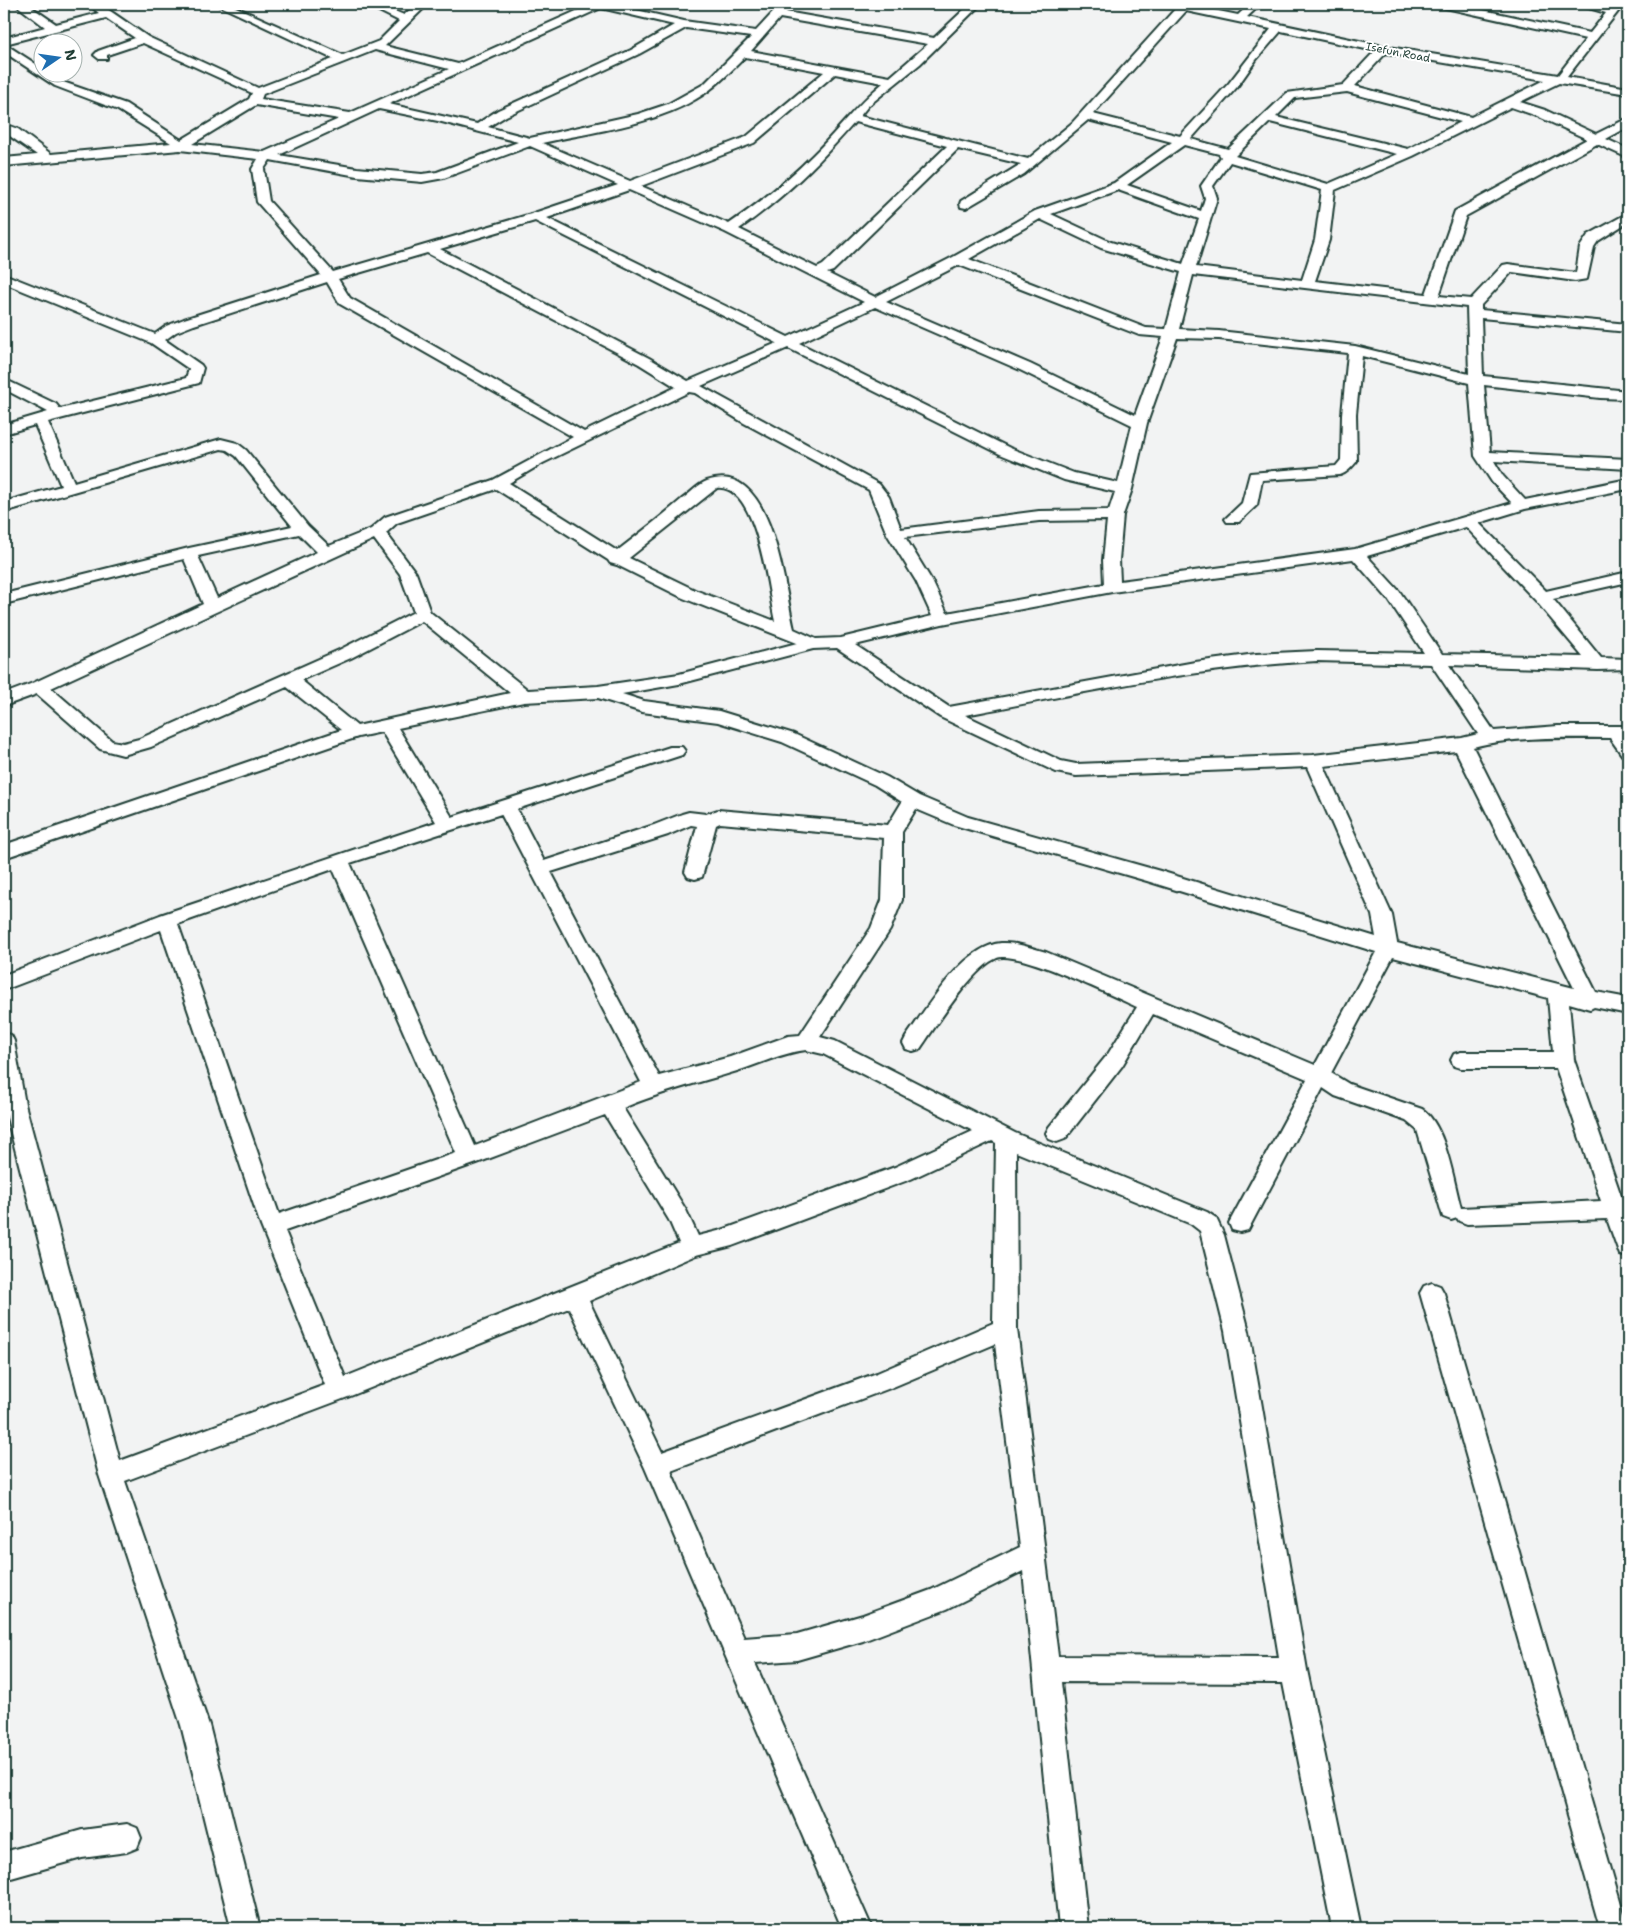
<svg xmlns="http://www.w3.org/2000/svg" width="1632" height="1932" viewBox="0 0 1632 1932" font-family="'Shantell Sans',sans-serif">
<rect width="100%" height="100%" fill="#f2f3f3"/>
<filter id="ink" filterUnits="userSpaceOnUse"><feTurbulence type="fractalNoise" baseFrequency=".02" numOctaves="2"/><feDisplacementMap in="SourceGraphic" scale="10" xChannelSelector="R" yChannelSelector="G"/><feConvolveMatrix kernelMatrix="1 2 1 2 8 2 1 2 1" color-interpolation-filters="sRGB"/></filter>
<g filter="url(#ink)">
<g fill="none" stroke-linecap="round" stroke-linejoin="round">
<defs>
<path id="minor" d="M15 4H27L56 24 99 13 88 4H100L148 37 258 88 333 59 216 4H229L343 55 379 41 399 21 365 4H378L404 15 416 4H428L385 46 458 64 592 4H610L684 21 756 31 781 4H792L786 12 934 38 970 4H981L920 64 868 106 860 116 1028 159 1072 123 1176 8 1166 6 1165 4H1184L1238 15 1250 4H1261L1247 17 1383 46 1558 75 1586 39 1441 7 1436 4H1455L1590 33 1606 13 1582 6 1581 4H1597L1610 8 1614 4H1624L1567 77 1628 88V94L1559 83 1520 102 1545 110 1596 134 1628 118V127L1606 139 1628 149V158L1597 144 1466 216 1439 296 1471 299 1503 265 1508 264 1576 273 1580 247 1588 235 1628 213V222L1598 241 1594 247 1587 279 1575 281 1512 272 1481 305V310L1628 324V332L1481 318 1483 376 1628 391V399L1600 398 1484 385 1490 452 1628 459V469L1494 461 1503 476 1525 500 1628 479V489L1525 509 1479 523 1546 591 1628 572V582L1553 599 1601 658 1628 659V669L1598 670 1449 665 1494 731 1558 726H1628V757L1622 755 1610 738C1565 738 1516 736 1473 747L1596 992 1628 998V1014L1594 1007 1590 1009 1569 1003 1574 1060 1628 1216V1257L1620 1255 1607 1219 1467 1224 1459 1221 1457 1218 1451 1220 1443 1217 1417 1130 1406 1121 1335 1096 1323 1088 1248 1230 1240 1232 1232 1230 1229 1223 1307 1079 1153 1014 1122 1066 1065 1139 1057 1142 1049 1139 1046 1133 1049 1127 1108 1054 1137 1007C1112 996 1019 950 997 958 972 968 936 1026 920 1049L913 1051 906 1049 903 1043 906 1037C926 1009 963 946 1001 943 1016 942 1032 948 1046 952L1315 1065 1376 952 1147 881 954 825 916 809 902 832V900L890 930 820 1037 835 1041 1015 1133 1207 1212 1216 1218 1224 1235 1249 1331 1307 1670 1361 1928H1332L1283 1683 1061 1682 1088 1928H1059L1023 1571 947 1609 863 1641 797 1660 755 1663 872 1928H842L645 1468 569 1308 348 1397 125 1481 209 1725 260 1928H231L181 1725 99 1475 4 1106V1033L11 1035 14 1041 25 1104 120 1461 325 1385 261 1226 161 930 4 990V975L160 915 436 822 382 732 358 737 4 858V845L341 730 287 687 151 747 123 755 100 749 37 694 4 706V694L33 683 203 604 184 559 4 604V594L189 548 292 526 236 456 227 450 221 449 4 512V502L61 486 35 425 4 434V425L48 412 4 389V379L56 404 60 409 186 378 189 369 151 343 4 283V274L155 334 166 326 184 319 321 275 257 202 252 169 258 159 180 150 4 166V158L37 155 4 132V124L18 129 51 154 171 143 118 110 55 86 4 52V38L45 27ZM601 8 674 25 631 50 498 110 477 124 389 104ZM1186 11 1271 29 1229 83 1180 136 1093 114ZM106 18 135 38 98 51 94 55 99 59H107V55L143 43 252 93 249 99 181 140 126 104 63 82 50 72H42V68L5 44ZM780 18 928 44 890 77 751 51ZM686 28 751 37 704 84 668 104 638 114 530 138 488 127 506 116 639 54ZM1281 31 1375 51 1343 85 1287 93 1228 149 1191 139 1237 87 1256 60ZM375 50 449 69 350 113 261 99 263 94ZM1386 53 1545 80 1471 117 1355 86ZM745 57 824 72 746 137 630 181 542 143C591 132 653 125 696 99 715 88 730 72 745 57ZM835 74 883 83C855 106 838 131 813 155 787 181 759 203 729 224L641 186 754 143ZM1347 92 1461 122 1408 149 1276 117 1295 98ZM256 105 339 119 264 152 192 144ZM1511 107 1537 116 1587 139 1455 211 1426 294 1315 281 1329 240 1335 190 1413 156ZM379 109 438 121 518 142 437 172 422 174 357 168 279 155ZM1088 120 1172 142 1114 183 1035 211 953 257 875 297 827 273 833 271 958 149 1021 164 961 201 960 204 961 207 966 208 1024 174ZM855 122 947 146 823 265 817 268 739 229C786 196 817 165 855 122ZM1270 122 1397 154 1328 184 1235 156ZM1184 145 1219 154 1221 157 1201 186 1205 198 1201 211 1127 185ZM530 146 618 185 531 214 333 272 269 201 264 169 270 160 357 176 422 182 444 178ZM1230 162 1322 190 1315 240 1302 280 1196 267 1217 198 1213 186ZM629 190 725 232 864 302 788 337 547 218ZM1118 190 1199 219 1183 264 1111 242 1051 214ZM1040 219 1101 248 1181 272 1166 329 1146 328 969 259ZM535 221 777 343 688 381 649 358 440 249ZM427 253 639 364 676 387 584 432 350 298 338 279ZM959 265 1139 335 1163 337 1135 415 1030 364 886 302ZM1193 275 1467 307 1469 374 1355 346 1219 331 1179 329ZM327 282 340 304 573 437 493 480 385 517 371 529 329 546 308 526 246 450 237 443 221 439 74 482 48 422 199 383 203 368 201 365 165 340 176 332 194 325ZM875 307 1020 370 1132 425 1118 483 1074 473 1010 448 799 343ZM1177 338 1219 339 1348 353 1342 414 1341 460 1336 466 1250 473 1242 503 1225 519 1227 522H1239L1257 505 1262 480 1340 475C1347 473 1352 467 1357 461L1356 414 1362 356 1469 383 1475 456 1492 482 1512 503 1355 549 1120 581 1119 560 1123 515 1132 489 1147 423ZM788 348 1000 454 1064 480 1115 492 1109 510 1039 511 901 529 889 497 879 484 701 386ZM689 392 695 393 744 423 869 490 887 534 916 581 932 616 841 638 816 639 794 629C784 588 773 458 707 481 698 484 690 494 682 499 661 517 639 534 617 551L509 483 543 463ZM717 488C758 483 768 592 775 621L695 590 629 558ZM496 489 608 560 610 563 617 565 683 598 797 643 679 674 598 686 528 690 430 612 416 573 386 533 397 523ZM1107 520 1103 560 1104 584 947 613 932 581 905 537 1039 521ZM1466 527 1536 601 1583 657 1442 654 1400 592 1367 556ZM299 534 317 552 217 598 198 556ZM374 539 400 574 414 612 339 650 139 739 123 743 112 741 51 688ZM1353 559 1388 599 1424 653 1317 651 1256 654 1195 662 949 707 855 645 942 624 1112 592ZM422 621 510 693 357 726 301 680 351 658ZM837 648 940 717 1056 772 1076 776 1307 767 1372 915 1376 937 1160 871 968 817 919 796 887 777 794 734 719 711 644 701 622 694 679 684 813 649ZM1317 661 1431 664 1478 734 1462 738 1313 755 1076 764 1061 761 965 715C1082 693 1198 667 1317 661ZM598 698 642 712 718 722 782 742 875 785 902 802 888 825 718 810 706 814 689 812 682 814 654 825 544 861 517 809 682 755 685 751 682 747H670L452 817 398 728 524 702ZM1456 751 1574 988 1397 943 1392 915 1324 766ZM501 814 641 1082 475 1146 350 863ZM720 823 884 838 882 900 871 928 800 1035 788 1036 730 1057 659 1076 551 872 668 835 691 825 697 826 685 872 688 877 695 879 702 877 716 825ZM333 869 456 1153 279 1214 178 924ZM1393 957 1548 998 1553 1052H1461L1454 1054 1451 1060 1454 1066 1461 1068H1556L1601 1201 1461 1208C1453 1179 1446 1126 1422 1109L1349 1084 1331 1073ZM806 1050 823 1054 973 1131 895 1167 722 1230 698 1236 686 1210 623 1108C660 1092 698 1083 737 1071 760 1064 781 1053 806 1050ZM605 1115 669 1220 679 1243 345 1377 285 1231 477 1163ZM992 1141 996 1143 993 1323 877 1373 662 1452 589 1301 696 1255 732 1246 911 1179ZM1016 1152 1191 1224 1200 1231 1225 1331 1279 1657 1058 1656 1017 1329ZM995 1344 1020 1547 931 1590 863 1615 797 1634 744 1638 671 1471 893 1387Z
M1432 1283 1440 1286 1444 1293 1628 1928H1600L1420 1293 1424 1286Z
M127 1824 137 1828 141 1838 137 1848 127 1852 82 1858 4 1880V1852L82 1830Z"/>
</defs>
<use href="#minor" stroke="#1f3d34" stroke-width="4"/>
<use href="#minor" fill="#fff" fill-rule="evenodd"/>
</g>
</g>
<g text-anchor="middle" stroke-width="4" stroke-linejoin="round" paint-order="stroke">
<g font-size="11" fill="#1f3d34" stroke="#fff">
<text transform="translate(1398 52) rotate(11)" y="4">Isefun Road</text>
</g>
</g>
<rect width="1632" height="1932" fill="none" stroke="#fff" stroke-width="20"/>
<rect x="10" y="10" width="1612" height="1912" fill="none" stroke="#1f3d34" stroke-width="2" filter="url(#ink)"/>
<g transform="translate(58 58) rotate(77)"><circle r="24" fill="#ffffff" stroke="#a5b1ae"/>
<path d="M0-4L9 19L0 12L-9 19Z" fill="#1f6fb2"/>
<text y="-8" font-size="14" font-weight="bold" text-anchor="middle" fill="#1f3d34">N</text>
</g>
</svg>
